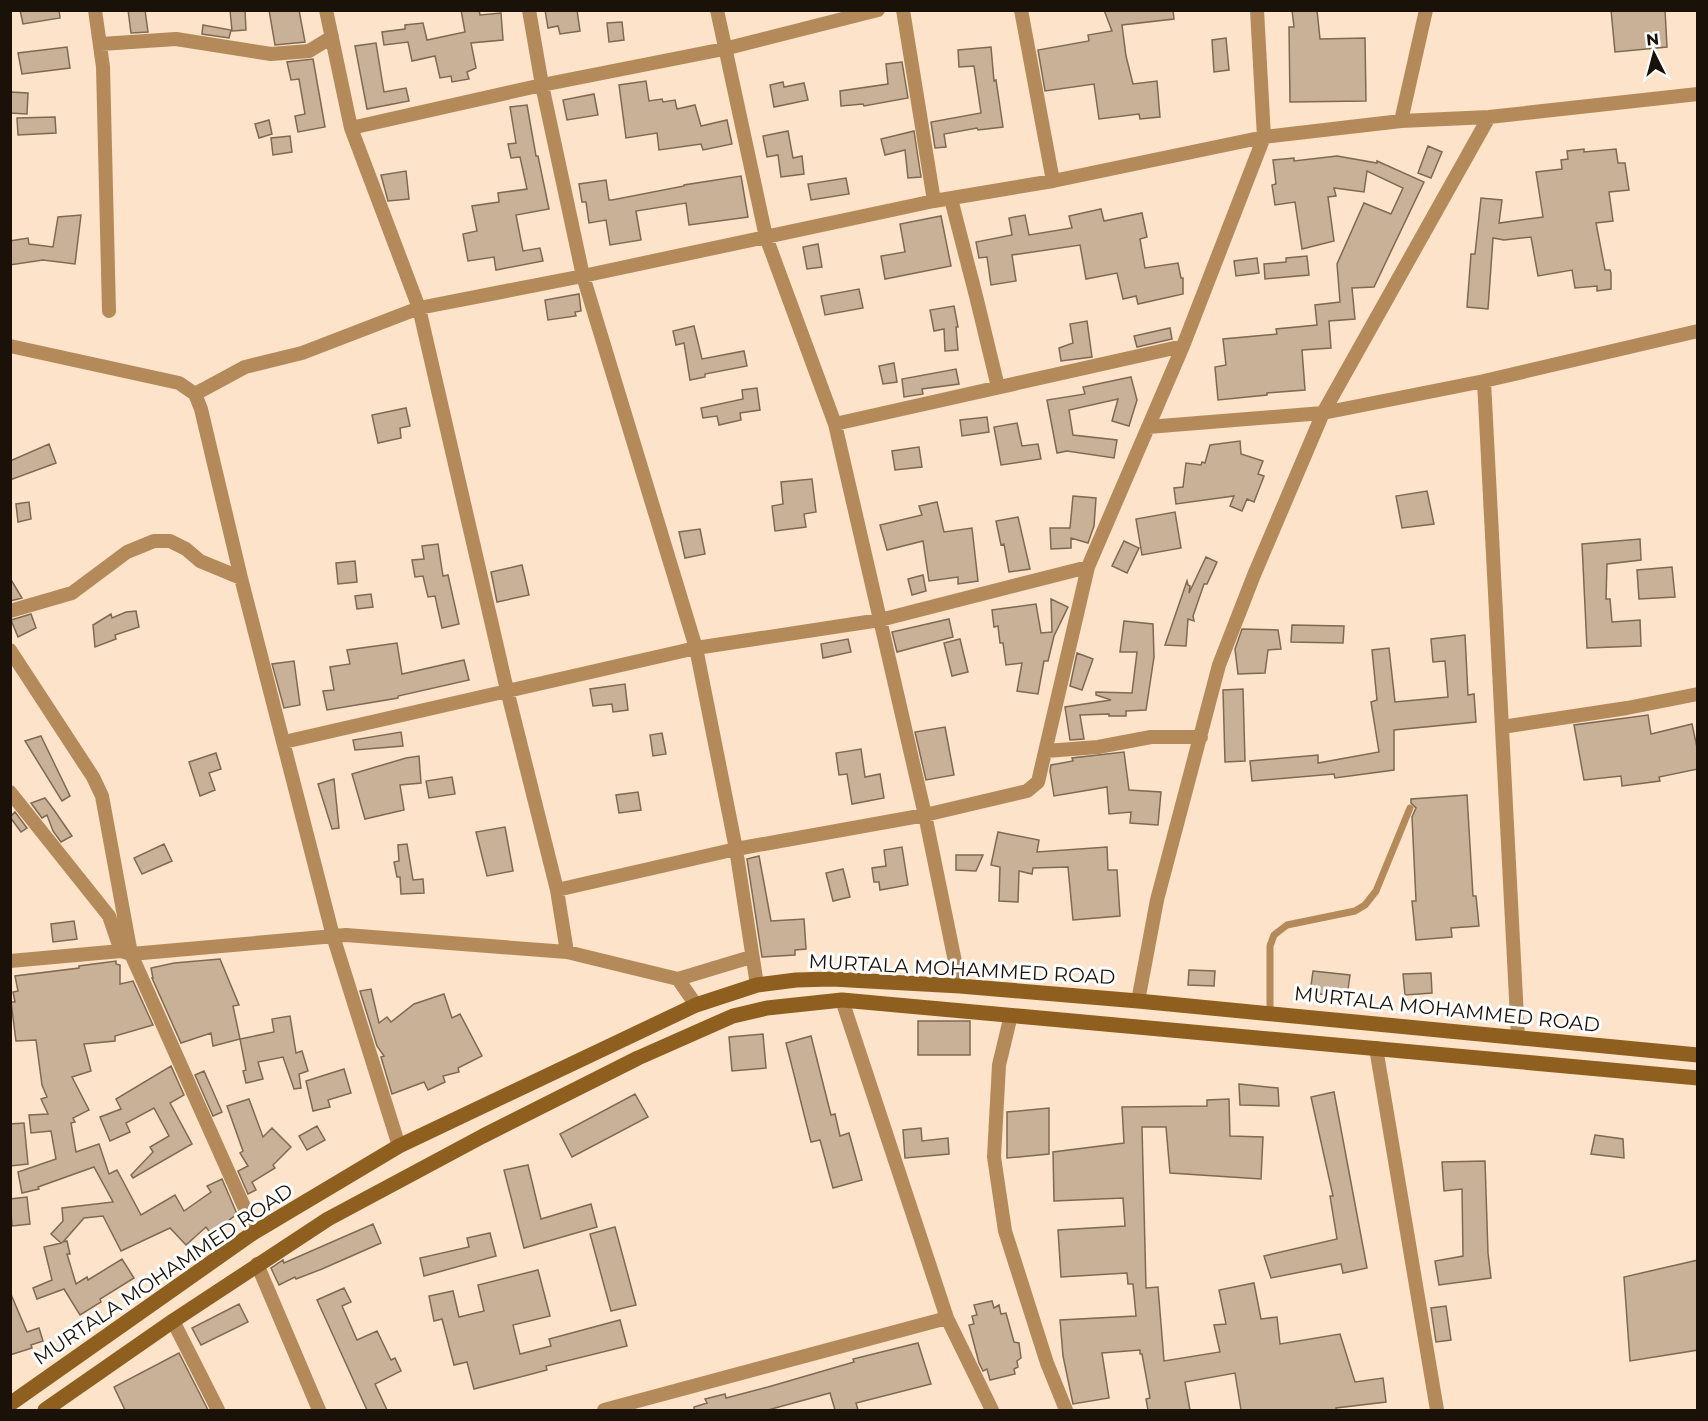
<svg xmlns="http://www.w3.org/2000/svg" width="1708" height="1421" viewBox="0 0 1708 1421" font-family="Montserrat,sans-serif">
<rect width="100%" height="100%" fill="#fce3c9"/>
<path fill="#c9b198" stroke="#7f6952" stroke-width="1.5" d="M20 10H59L60 18 23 24Z
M128 10H145L148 32 131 33Z
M230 10H245L246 30 232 31Z
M269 10H299L305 42 275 45Z
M461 10H479L480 15 501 13 503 40 471 43 476 68 467 72 469 79 452 82 451 76 440 78 435 56 412 61 408 42 384 45 382 32 405 29V25L423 23 427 40 465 32Z
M545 10H577L580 31 560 34 558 26 548 28Z
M1104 10H1173L1174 19 1122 25 1126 56 1133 84 1157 81 1160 117 1140 119 1139 114 1099 119 1094 84 1045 91 1038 50 1089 41 1088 35 1112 31Z
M1292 10H1317L1320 39 1365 38 1366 101 1290 102 1289 27H1294Z
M1611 10H1665L1667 47 1615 52Z
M622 22 624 40 609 42 607 23Z
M203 25 231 30 229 38 202 34Z
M1226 38 1229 70 1214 72 1212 40Z
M376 43 384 92 406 88 409 101 367 109 355 46Z
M67 47 70 68 22 74 18 53Z
M991 47 994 81 996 80 1003 127 978 130 977 128 944 134 946 147 935 148 931 122 981 113 974 66 959 67 958 50Z
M313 59 325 127 298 132 295 116 305 114 299 79 291 80 287 62Z
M902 62 908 98 864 106 863 104 841 106 840 91 888 84 886 64Z
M646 81 649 101 662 99 663 102 675 100 677 109 695 105 701 126 727 120 732 144 703 150 701 144 659 150 657 133 626 138 619 85Z
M783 82 784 87 804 83 808 100 774 107 770 85Z
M10 92 28 93 27 114 10 113Z
M594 94 598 115 567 120 563 100Z
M527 105 536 156H538L549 209 516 215 523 251 540 248 543 261 496 270 494 257 468 261 463 234 477 231 472 206 499 202 498 193 527 189 520 157 511 158 508 144 516 143 510 107Z
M55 117 56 133 18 135 17 118Z
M269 120 272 134 259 138 255 124Z
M788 131 793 158 802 156 804 174 781 177 778 155 767 157 763 136Z
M914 131 921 177 908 178 905 150 885 155 881 139Z
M290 136 292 152 273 155 271 138Z
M1428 146 1442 152 1431 178 1418 173Z
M1584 149V152L1616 149 1618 163H1625L1629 190 1609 192 1613 221 1596 223 1605 270H1610L1611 273V289L1597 291V286L1575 288 1572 270 1538 276 1531 237 1504 240 1493 238 1488 309 1467 307 1471 254H1475L1481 198 1502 200 1499 223 1543 217 1536 172 1562 169 1561 160 1568 159 1567 151Z
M1337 156 1377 163V161L1424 182 1374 287 1352 288 1355 319 1329 321 1331 348 1302 350 1305 390 1267 393V395L1218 400 1215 367 1226 365 1223 339 1277 334 1276 329 1317 325 1315 305 1340 302 1337 264 1364 203 1391 214 1403 188 1367 171 1364 192 1334 188 1336 196 1328 197 1334 241 1302 249 1295 202 1275 205 1272 185 1276 184 1273 160 1294 158V161Z
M406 171 409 199 388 201 381 175Z
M741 176 748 217 689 225 686 203 636 211 641 240 610 245 606 220 589 223 586 202H582L579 184 606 180 609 200H612L684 186V185Z
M846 178 849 194 811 200 808 184Z
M1101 209 1104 221 1142 213 1147 237 1140 239 1145 268 1178 263 1181 278H1183V294L1138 304 1136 296 1123 299 1117 273 1086 279 1080 245 1012 255 1016 281 991 285 987 257 979 258 976 242 1012 235 1009 218 1025 215 1029 235 1072 228 1069 216Z
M81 215 75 264 43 260 10 265V241L28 238 29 244 53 247 58 217Z
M941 216 951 266 885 279 881 256 905 252 900 224Z
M818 244 822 267 807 269 803 247Z
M1307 256 1309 275 1265 279 1264 264 1286 262V258Z
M1257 258 1259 273 1236 276 1234 261Z
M859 289 863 308 825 315 821 296Z
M579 294 581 311 575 312 576 316 548 320 545 300Z
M954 306 958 327H956L958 350 945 351 944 329 934 331 930 310Z
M1087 321 1092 357 1061 361 1059 348 1073 343 1070 324Z
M694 326 702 359 744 351 747 366 705 374V377L690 380 684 343 676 345 673 331Z
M1170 328 1172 339 1137 347 1134 336Z
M894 363 897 382 883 384 879 366Z
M956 369 959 384 922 389 923 394 904 397 902 379Z
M1131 377 1137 400 1129 426 1112 421 1118 399 1069 410 1073 435 1117 440 1114 458 1067 451 1057 453 1047 400 1085 394 1083 387Z
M757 388 760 410 740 413 741 420 719 425 717 416 703 418 701 408 743 399 742 390Z
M406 408 410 426 400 428 401 438 378 443 372 415Z
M987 417 989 432 962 436 960 420Z
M1017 423 1022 446 1038 444 1041 459 1001 465 994 427Z
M1240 441 1241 454 1263 461 1258 474 1264 476 1254 502 1247 499 1242 511 1230 506 1234 496 1176 504 1174 488 1183 487 1186 463 1201 465 1202 462 1205 463 1210 445Z
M49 444 56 463 10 480V461Z
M919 447 922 467 895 470 892 451Z
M812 479 816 512 804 514 806 527 775 531 772 506 783 504 781 482Z
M1427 491 1434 524 1402 528 1396 496Z
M1073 496 1096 498 1094 526 1088 543 1071 538V548L1051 549 1050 528H1070Z
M29 502 31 519 18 522 16 504Z
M937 502 944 532 972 528 978 581 958 584V577L929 581 923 541 887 550 880 525 922 515 919 506Z
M1175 512 1181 548 1142 555 1136 519Z
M1018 517 1030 569 1009 572 1004 544 1001 545 996 521Z
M700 529 705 554 685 558 679 532Z
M1640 539 1641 560 1607 564 1606 599H1610L1612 622 1640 620 1641 646 1587 648 1582 544Z
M1124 541 1139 548 1127 573 1112 566Z
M438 544 443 576 448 575 459 624 442 628 435 596 428 597 423 576 415 577 412 560 424 559 422 546Z
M1206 557 1217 562 1207 584H1204L1193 616 1194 621 1188 619 1186 646 1165 645 1187 581 1188 585 1190 586 1189 593Z
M355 561 357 582 338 584 336 563Z
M522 565 529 595 497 602 491 572Z
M1672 567 1675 597 1639 599 1637 570Z
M923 575 926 591 912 595 908 579Z
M10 578 22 598 10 601Z
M371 594 373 607 357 609 355 596Z
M1051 599 1068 607 1054 636 1048 661H1044L1038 694 1017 691 1022 663 1006 665 1003 643H1000L998 626 994 627 992 610 1036 604 1041 633 1052 632Z
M136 611 139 627 115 635 116 639 95 647 93 625 111 614 112 618 126 612Z
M31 614 36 628 18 637 11 620Z
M949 619 953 637 897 652 892 632Z
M1124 621 1153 624 1154 657 1146 710 1126 711V716H1109V714L1080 715 1084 739 1070 740 1065 707 1111 700 1096 695V692L1132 693 1137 652H1120Z
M1292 625 1344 626 1343 643 1291 642Z
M1242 629 1278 630 1281 649 1268 650 1265 673 1238 674 1235 649Z
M1465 635 1468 695 1474 694 1476 722 1394 730V770L1335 778 1334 774 1252 781 1250 761 1318 755V763L1379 752 1371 702 1377 700 1372 650 1389 648 1395 702 1448 697 1445 661 1433 662 1431 639Z
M848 639 851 652 823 658 821 644Z
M960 639 968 672 952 676 944 643Z
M397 643 402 674 464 660 469 680 398 696V698L327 710 323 691 334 690 330 667 350 664 347 650Z
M1077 653 1093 659 1082 690 1070 686Z
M294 661 300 705 284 708 272 664Z
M625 684 628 710 613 712 612 704 593 706 590 689Z
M1243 689 1245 761 1225 762 1223 690Z
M1648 715 1651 734 1692 724 1698 752V769L1659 777 1660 781 1622 786 1621 776 1584 780 1574 725Z
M945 727 954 775 926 780 915 732Z
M401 732 403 746 355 750 353 740Z
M662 733 666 754 653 756 650 735Z
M41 736 70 796 62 801 25 741Z
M861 749 865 777 880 774 884 798 852 804 847 774 839 775 836 753Z
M1124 752 1129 790 1161 792 1158 825 1130 823 1131 812 1109 814 1107 787 1054 796 1050 771 1051 765 1073 761 1072 758Z
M216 753 221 769 209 773 215 790 200 796 189 762Z
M419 756 421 783 400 785 404 810 365 819 352 774 406 758Z
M452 777 455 794 429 798 426 781Z
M334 779 339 828 332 829 318 784Z
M638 792 641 810 619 813 616 795Z
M1467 795 1473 896H1476L1479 926 1451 928 1452 937 1416 940 1412 901H1416L1412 817 1416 808 1411 803V799Z
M45 798 54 810 72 836 61 842 53 831 47 815 42 818 31 803Z
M15 812 27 828 21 832 10 817Z
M505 827 513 871 487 876 476 832Z
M998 832 1039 840 1037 852 1107 847 1108 870H1117L1120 916 1073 920 1068 867 1033 868 1032 874 1019 871 1018 902 999 901 1000 867 991 865Z
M164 844 172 861 142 874 134 858Z
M407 844 413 880 423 879 424 893 401 894 400 877H397L394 862 399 861 398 845Z
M902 847 908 885 880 890 879 882H874L872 868 886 866 884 850Z
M956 855H983L976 871 956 870Z
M759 856 771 921 804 919 806 949 795 950V955L762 957 747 859Z
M843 869 850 897 833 901 826 873Z
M74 921 77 939 53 942 51 924Z
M220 959 239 1005 233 1006 240 1039 213 1046 211 1033 181 1043 152 978H153L151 968 174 963Z
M116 961V964L120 965V984L133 981 153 1025 115 1036V1041L84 1044 91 1071 72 1077 89 1110 73 1118 75 1122 71 1123 76 1152 99 1144 109 1174 117 1170 141 1215 175 1195 184 1211 211 1192 207 1186 222 1179 237 1214 211 1234 206 1227 186 1245 170 1228 121 1251 103 1216 84 1218 63 1242 67 1241 70 1254H67L76 1284 87 1277 88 1280 122 1259 134 1278 100 1299 101 1302 80 1315 64 1289 37 1299 33 1288 52 1280 44 1247 61 1243 51 1234 63 1221 62 1208 113 1202 94 1167 38 1187 39 1189 22 1193 18 1172 56 1159 51 1131 31 1133 29 1115 48 1114 41 1099 47 1097 42 1085 36 1040 16 1041 11 1002H15L13 992 18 991 15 976 79 968V966Z
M1189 970 1215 971 1214 986 1188 985Z
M1313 971 1350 975 1347 997 1310 993Z
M1431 973 1432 993 1405 995 1403 974Z
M371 989 379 1023 387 1017 391 1022 414 1004 444 994 452 1018 460 1014 482 1056 458 1068 459 1072 443 1076 445 1082 428 1090 424 1082 392 1094 381 1057 384 1056 377 1046 360 991Z
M290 1016 296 1053 302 1051 308 1071 299 1074 301 1088 294 1089 283 1057 258 1062 263 1079 246 1083 243 1071 246 1070 240 1039 274 1032 272 1019Z
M918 1021H970V1055H918Z
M763 1034 766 1068 732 1071 729 1037Z
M811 1036 831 1115 835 1114 840 1136 849 1133 862 1180 833 1188 820 1140 811 1142 786 1043Z
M171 1066 184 1095 170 1103 192 1144 133 1178 131 1175 153 1152 150 1147 169 1136 154 1108 126 1123 130 1132 110 1141 100 1117 121 1109 116 1099Z
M344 1069 351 1093 328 1100 330 1107 313 1111 306 1081Z
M204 1071 222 1112 213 1116 195 1075Z
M1239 1084 1278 1088 1279 1106 1240 1105Z
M1334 1092 1367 1268 1343 1273 1341 1264 1271 1278 1264 1256 1337 1239 1330 1196H1333L1311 1097Z
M635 1094 648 1117 572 1157 560 1134Z
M249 1099 263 1137 272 1128 291 1147 273 1165 275 1168 252 1182 256 1190 248 1194 238 1171 248 1166 240 1153 243 1151 227 1106Z
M1229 1099 1230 1136 1263 1137 1261 1179 1170 1173 1166 1127H1142L1146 1288 1158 1287 1164 1361 1220 1352 1214 1325 1226 1324 1219 1290 1254 1283 1261 1319 1277 1317 1280 1344 1340 1334 1355 1382 1383 1378 1386 1402 1336 1408V1410H1241L1235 1373 1185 1382 1190 1410H1148L1146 1399 1150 1398 1142 1354H1140V1350L1102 1353 1109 1398 1073 1404 1063 1356 1060 1320 1136 1316 1133 1284H1128L1127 1273 1061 1277 1058 1230 1125 1226 1123 1198 1054 1201 1053 1152 1124 1143 1122 1107 1207 1106V1100Z
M1049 1108V1154L1007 1158V1112Z
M24 1123 28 1164 10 1166V1124Z
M317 1126 325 1140 307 1150 299 1136Z
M921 1128 922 1141 948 1138 949 1154 905 1158 903 1130Z
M1595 1135 1623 1139 1624 1158 1591 1154Z
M1485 1161 1488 1253 1491 1278 1439 1285 1435 1261 1463 1256 1462 1189 1444 1191 1442 1162Z
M528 1165 541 1219 591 1204 597 1227 524 1248 504 1170Z
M27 1197 30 1224 12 1226 10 1199Z
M373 1224 381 1243 322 1269 296 1279 295 1277 279 1285 271 1268 283 1260 284 1263Z
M615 1227 636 1305 611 1311 590 1234Z
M490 1233 496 1256 424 1276 420 1258 469 1247 467 1238Z
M1698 1260V1350L1630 1361 1624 1277Z
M538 1270 550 1316 513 1325 520 1354 551 1346 549 1339 620 1320 627 1346 546 1366 547 1370 474 1389 467 1362 454 1365 442 1319 434 1321 429 1296 453 1291 459 1317 484 1311 478 1285Z
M344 1288 351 1302 342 1306 357 1340 377 1331 391 1360 395 1358 401 1371 375 1384 387 1410H367L317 1300Z
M10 1292 27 1332 39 1328 43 1341 31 1345 32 1348 10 1355Z
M992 1301 994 1308 999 1305 1001 1314 1006 1313 1014 1342 1019 1343 1021 1358 1017 1361 1018 1367 1014 1369 1015 1374 990 1380 987 1369 983 1371 979 1363 969 1325 974 1324 972 1316 977 1315 974 1305Z
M239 1304 248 1322 201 1345 192 1328Z
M1446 1306 1451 1340 1436 1342 1431 1308Z
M918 1343 931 1384 856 1403 858 1410H835L830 1393 768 1410H694V1407L707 1403 705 1399 725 1394 726 1398 768 1387 854 1362 853 1359Z
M179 1353 208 1410H125L114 1387Z"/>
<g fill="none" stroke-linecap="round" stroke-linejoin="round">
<path stroke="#b48a5a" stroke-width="7" d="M1270 1013V946L1274 935 1287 925 1355 911 1365 905 1376 891 1410 808"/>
<path stroke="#b48a5a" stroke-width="14" d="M95 10 103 67 109 311
M326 10 351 128 419 308 507 690 557 890 567 952
M529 10 542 85 583 276 696 648 736 849 757 985
M717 10 766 237 835 424 925 815 960 986
M903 10 934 201
M1021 10 1053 181
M101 44 176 39 271 54 309 51 332 37
M1401 121 1426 10
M351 128 542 85 724 49 878 10
M951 199 976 296 998 387
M10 346 179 383 195 394 201 409 241 578 333 936 399 1146
M1484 381 1518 1037
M195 394 245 367 302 353 419 308 583 276 934 201 1053 181 1264 137 1401 121 1489 117 1698 94
M835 424 1183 346
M1148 427 1323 413 1484 381 1698 331
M10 611 72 593 127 552 154 541H170L186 549 200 561 241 578
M10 650 93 777 102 796 131 954 246 1211 253 1233
M1502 727 1627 708 1698 694
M284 742 696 648 880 620 1088 567
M1046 751 1098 747 1151 737H1201
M10 792 109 916 121 951
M557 890 736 849 925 815 1027 791 1038 782 1088 567 1183 346 1264 137 1257 10
M10 961 121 951 131 954 346 935 567 952 678 979 696 1005
M678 979 751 957
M842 1000 947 1318 992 1410
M1138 1001 1157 900 1219 665 1254 575 1323 413 1489 117
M1011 1015 999 1065 994 1157 1005 1231 1047 1363 1066 1410
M1376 1048 1437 1410
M257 1264 319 1410
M173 1321 218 1410
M604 1410 947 1318"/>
<path stroke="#8f5f1f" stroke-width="15" d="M10 1404 253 1233 399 1146 696 1005 757 985 796 980 832 979 960 986 1138 1001 1698 1055
M45 1410 173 1321 328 1219 483 1136 638 1058 733 1016 767 1008 842 1000 1698 1078"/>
</g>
<g text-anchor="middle" stroke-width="6" stroke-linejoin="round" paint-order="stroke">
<g font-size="20" fill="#1a1208" stroke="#fff">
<text transform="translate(962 969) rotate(3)" y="7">MURTALA MOHAMMED ROAD</text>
<text transform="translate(1447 1009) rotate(6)" y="7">MURTALA MOHAMMED ROAD</text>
<text transform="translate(163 1274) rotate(-34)" y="7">MURTALA MOHAMMED ROAD</text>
</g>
</g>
<rect width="1708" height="1421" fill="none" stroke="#1a1208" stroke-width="24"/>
<g transform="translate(1654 54) rotate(354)" stroke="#ffffff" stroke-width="4.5" paint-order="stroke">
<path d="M0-4.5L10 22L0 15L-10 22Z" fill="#1a1208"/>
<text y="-9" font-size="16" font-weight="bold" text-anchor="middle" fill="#1a1208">N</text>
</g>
</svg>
